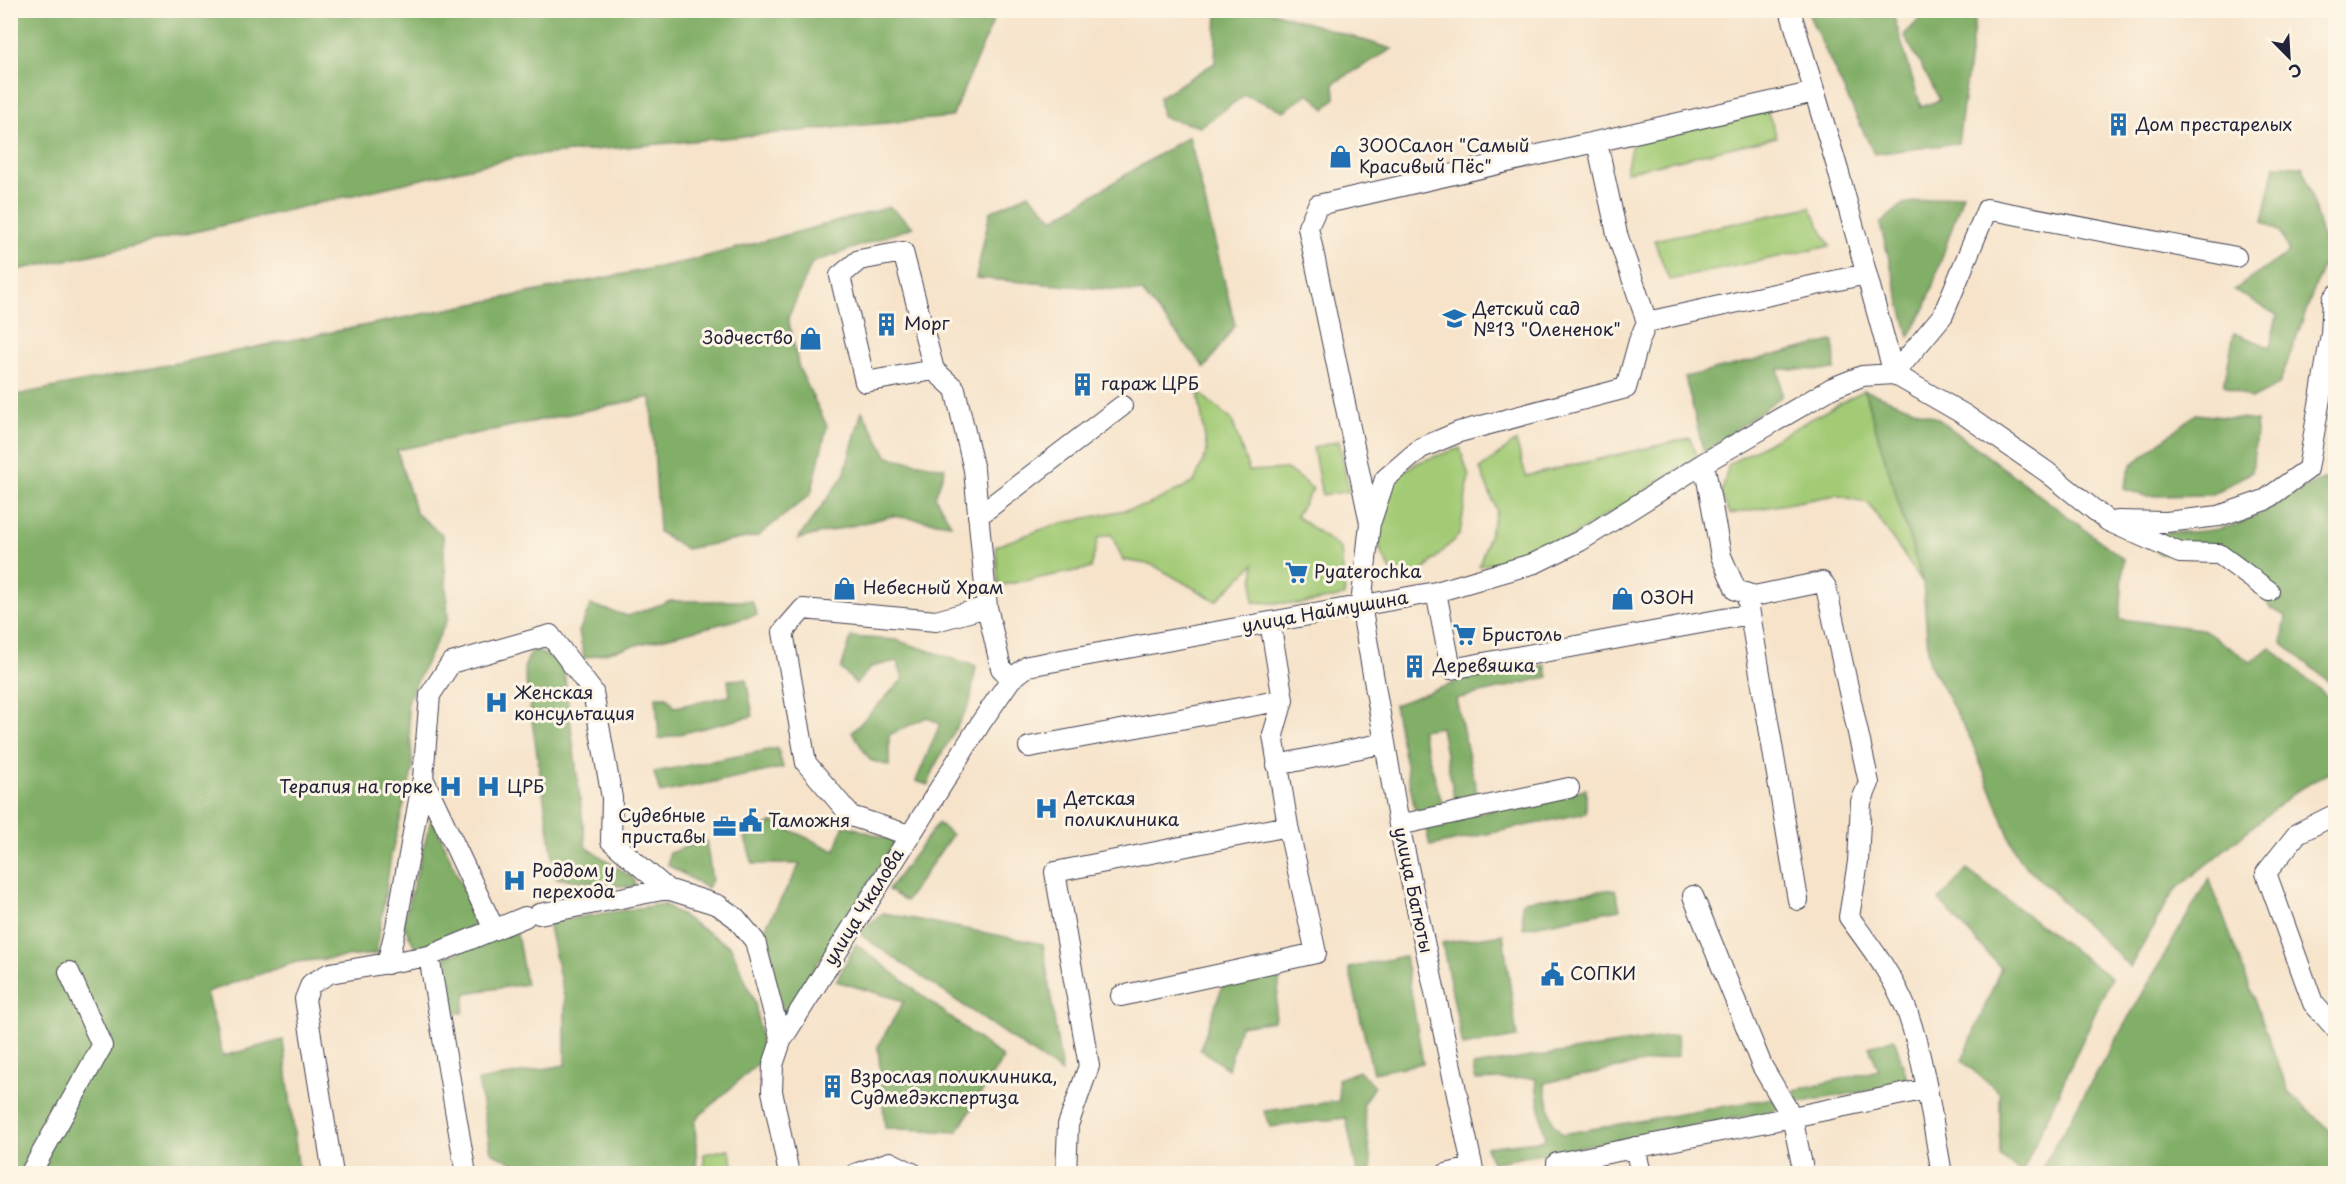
<svg xmlns="http://www.w3.org/2000/svg" width="2346" height="1184" viewBox="0 0 2346 1184" font-family="'Playpen Sans',sans-serif">
<rect width="100%" height="100%" fill="#fcf5e5"/>
<filter id="ink" filterUnits="userSpaceOnUse"><feTurbulence type="fractalNoise" baseFrequency=".0167" numOctaves="2"/><feDisplacementMap in="SourceGraphic" scale="12" xChannelSelector="R" yChannelSelector="G"/><feConvolveMatrix kernelMatrix="1 2 1 2 8 2 1 2 1" color-interpolation-filters="sRGB"/></filter>
<filter id="wash" filterUnits="userSpaceOnUse"><feTurbulence type="fractalNoise" baseFrequency=".008" numOctaves="4" result="noise"/><feDisplacementMap in="SourceGraphic" scale="24" xChannelSelector="R" yChannelSelector="G"/><feGaussianBlur stdDeviation="1.35" result="paint"/><feColorMatrix in="noise" values="0 0 0 0 0 0 0 0 0 0 0 0 0 0 0 0 0 1.4 0 .05"/><feComposite in="paint" operator="in"/></filter>
<g filter="url(#wash)">
<rect width="100%" height="100%" fill="#f6e3ca"/>
<path fill="#a3cb76" stroke="#627658" stroke-width="1.5" d="M1767 110 1777 137 1626 172 1632 142Z
M1810 207 1830 246 1669 280 1654 240Z
M1864 390 1923 583 1868 503 1836 495 1730 514 1721 495 1729 464Z
M1198 392 1232 420 1249 471 1287 469 1313 489 1296 516 1341 549 1345 596 1300 604 1253 602 1254 564 1216 601 1153 565 1123 560 1111 534 1098 538 1091 568 998 586 996 546 1054 525 1148 505 1194 482 1207 452Z
M1690 438 1698 458 1568 539 1525 556 1479 566 1497 511 1480 469 1516 441 1526 476Z
M1339 441 1349 491 1322 495 1313 448Z
M1460 448 1469 477 1460 534 1416 578 1405 581 1395 578 1380 550 1377 511 1388 480 1419 462Z
M729 1149 735 1173H704V1154Z"/>
<path fill="#82af67" stroke="#526851" stroke-width="1.5" d="M11 10H990L993 21 952 117 517 157 125 248 11 271Z
M1217 11H1270L1392 49 1334 83 1335 98 1325 109 1309 93 1284 111 1245 95 1200 127 1162 117 1159 97 1215 63Z
M1807 11H1892L1921 107 1940 100 1904 35 1928 11H1976L1958 143 1874 154Z
M1189 136 1235 325 1205 368 1142 292 976 278 990 212 1029 194 1054 219Z
M2275 165 2303 166 2327 254 2279 385 2252 399 2224 385 2234 333 2270 347 2277 315 2234 290 2289 252 2280 232 2263 221Z
M1963 194 1926 306 1909 337 1880 224 1903 204Z
M890 207 913 227 812 263 788 318 799 368 827 426 811 494 758 536 686 549 659 532 651 397 397 450 416 513 443 535 448 618 407 702 413 768 391 856 376 954 296 962 206 992 223 1056 283 1040 299 1173 12 1174 10 396 689 261Z
M1832 341 1834 342 1835 370 1779 369 1782 396 1704 453 1685 377Z
M1864 390 1937 418 2124 559 2120 619 2202 629 2251 662 2270 647 2335 703V769L2295 792 2174 891 2130 967 2018 858 1971 740 1929 663 1923 583Z
M862 411 888 457 945 468 935 497 951 524 892 516 798 539 844 475Z
M2196 414 2257 421 2252 472 2211 495 2145 496 2124 489 2131 465Z
M2335 477V687L2282 643 2286 616 2271 609 2255 584 2230 553 2159 554 2134 532C2169 532 2207 535 2240 523 2273 511 2303 483 2335 477Z
M670 601H752L757 615 584 658 579 631 591 605 628 616Z
M851 637 896 640 976 666 970 703 936 764 928 785 916 781 940 724 927 717 889 735V766L870 760 852 732 903 679 897 661 871 667 856 684 841 669Z
M532 649 563 663 586 847 633 878 636 888 556 878 524 668Z
M1545 665 1548 677 1456 699 1478 798 1455 802 1441 727 1421 730 1443 806 1415 811 1394 705 1473 676Z
M746 679 753 716 659 739 656 697H667L675 707 730 696 728 680Z
M778 748 783 768 660 793 654 772Z
M1586 789V813L1430 846 1425 825Z
M432 816 478 924 416 949 403 924Z
M773 822 835 851 844 825 895 841 784 1016 762 934 800 864H753L745 838Z
M938 823 952 835 906 901 888 890Z
M706 840 712 880 707 888 668 865 669 853Z
M1967 870 2111 978 2022 1173H2020L2000 1155V1093L1962 1061 2001 968 1939 900Z
M2209 878 2289 1093 2335 1135V1173H2039Z
M1615 889 1620 909 1523 928 1522 901Z
M663 904 731 947 755 1003 764 1058 695 1120 697 1173H533L491 1152 478 1081 565 1065V1001L548 922Z
M883 913 1043 944 1062 1073 858 933Z
M516 929 526 984 466 993 463 1013H444L436 967 441 959Z
M1503 934 1517 1037 1463 1046 1442 943Z
M856 944 1003 1058 957 1132 885 1128 878 1046 904 1001 836 981Z
M1405 956 1423 1063 1373 1073 1349 968Z
M1281 970 1274 1021 1240 1026 1228 1069 1200 1049 1225 979Z
M1677 1035 1678 1056 1544 1083 1553 1123 1562 1134 1773 1098 1780 1110 1492 1163 1486 1147 1545 1140 1535 1078 1475 1080 1473 1066Z
M1894 1038 1909 1084 1796 1103 1794 1090 1879 1070 1869 1047Z
M1359 1071 1374 1086 1363 1104 1372 1172H1357L1346 1118 1270 1127 1264 1111 1339 1101 1338 1079Z"/>
</g>
<g filter="url(#ink)">
<g fill="none" stroke-linecap="round" stroke-linejoin="round">
<defs>
<path id="minor" d="M1790 10 1838 170 1894 374 1965 415 2047 472 2108 521 2180 553 2219 554 2269 591
M1597 142 1617 234 1647 322
M934 370 865 382 840 276 859 260 903 252 934 370 955 389 974 470 987 607 1001 668 1011 679
M1894 374 1943 315 1987 209 2236 257
M1704 463 1721 556 1736 590 1754 596 1822 582 1826 587 1869 783 1861 802 1858 862 1849 917C1870 946 1894 977 1907 1011 1925 1063 1932 1119 1942 1174
M978 516 1122 406
M1371 521 1385 479 1421 448 1459 432 1626 388 1639 341 1647 322 1866 274
M2117 521 2166 522 2219 516 2265 500 2308 469 2331 334 2333 299 2336 295
M1436 592 1451 669 1750 614
M1748 602 1798 900
M1029 747 1283 700
M1277 765 1385 743
M423 778 494 929
M2336 814 2298 833 2266 873 2313 1003 2336 1029
M1399 825 1569 788
M909 835 851 816 806 763 783 632 803 609 936 621 987 607
M1693 896 1762 1066 1792 1117 1804 1174
M539 914 667 889 718 905 736 918 755 941 781 1041
M429 956 466 1174
M387 964 396 927 423 778 430 695 451 663 550 635 593 692 612 798 611 841 667 889
M1121 996 1316 953 1288 826
M1635 1147 1641 1174
M30 1174 102 1046 69 972
M333 1174 305 999 311 984 330 973 429 956 525 917
M789 1174 772 1091 773 1065 781 1041 982 721 1011 679 1028 666 1436 592 1535 563 1580 541 1704 463 1832 388 1862 376 1894 374
M855 1174 890 1162 914 1174
M1066 1174 1068 1125 1089 1066 1055 872 1288 826 1273 735 1283 700 1270 622
M1446 1174 1472 1168
M1474 1174 1399 825 1385 743 1361 605 1370 523 1308 227 1318 205 1815 92
M1559 1174 1557 1163 1792 1117 1927 1089"/>
</defs>
<use href="#minor" stroke="#423f50" stroke-width="22"/>
<use href="#minor" stroke="#fff" stroke-width="20"/>
</g>
</g>
<defs>
<symbol id="building-bare" viewBox="-9 -9 18 18"><path d="M-4-6H4V6H1V3H-1V6H-4ZM-2.5-4.3h1.7v1.8h-1.7ZM.8-4.3h1.7v1.8H.8ZM-2.5-1h1.7V.8h-1.7ZM.8-1h1.7V.8H.8Z" fill="#1f6fb2" stroke="#fcf5e5" stroke-width="2.5" paint-order="stroke"/></symbol>
<symbol id="shop-bare" viewBox="-9 -9 18 18"><path d="M-5-2.5h2.3a2.7 3.5 0 0 1 5.4 0H5L5.5 6h-11ZM-1.5-2.5h3a1.5 2.3 0 0 0-3 0Z" fill="#1f6fb2" stroke="#fcf5e5" stroke-width="2.5" paint-order="stroke"/></symbol>
<symbol id="school-bare" viewBox="-9 -9 18 18"><path d="M0-5L7-2L0 1L-7-2ZM-4 1L0 2.5L4 1V4Q0 6-4 4Z" fill="#1f6fb2" stroke="#fcf5e5" stroke-width="2.5" paint-order="stroke"/></symbol>
<symbol id="supermarket-bare" viewBox="-9 -9 18 18"><path d="M-6-5.5h2.5l.6 2H6L4.5 2H-2.5L-4.4-4H-6ZM-1.5 3.2a1.3 1.3 0 1 0 .1 0ZM3 3.2a1.3 1.3 0 1 0 .1 0Z" fill="#1f6fb2" stroke="#fcf5e5" stroke-width="2.5" paint-order="stroke"/></symbol>
<symbol id="hospital-bare" viewBox="-9 -9 18 18"><path d="M-5-5h3v3.5h4V-5h3V5h-3V1.5h-4V5h-3Z" fill="#1f6fb2" stroke="#fcf5e5" stroke-width="2.5" paint-order="stroke"/></symbol>
<symbol id="civic-bare" viewBox="-9 -9 18 18"><path d="M-.6-6.5H3V-4.5H.6V-3L4-1V1h2V6H-6V1h2V-1L-.6-3ZM-1.2 2.5V6h2.4V2.5Z" fill="#1f6fb2" stroke="#fcf5e5" stroke-width="2.5" paint-order="stroke"/></symbol>
<symbol id="office-bare" viewBox="-9 -9 18 18"><path d="M-6-3h4V-5.5h4V-3h4V5H-6ZM-1-4.5V-3h2v-1.5ZM-6 0V1H6V0Z" fill="#1f6fb2" stroke="#fcf5e5" stroke-width="2.5" paint-order="stroke"/></symbol>
</defs>
<g fill-rule="evenodd">
<use href="#building-bare" x="2102" y="108" width="33" height="33"/>
<use href="#shop-bare" x="1324" y="140" width="33" height="33"/>
<use href="#school-bare" x="1438" y="302" width="33" height="33"/>
<use href="#building-bare" x="870" y="308" width="33" height="33"/>
<use href="#shop-bare" x="794" y="322" width="33" height="33"/>
<use href="#building-bare" x="1066" y="368" width="33" height="33"/>
<use href="#supermarket-bare" x="1280" y="556" width="33" height="33"/>
<use href="#shop-bare" x="828" y="572" width="33" height="33"/>
<use href="#shop-bare" x="1606" y="582" width="33" height="33"/>
<use href="#supermarket-bare" x="1448" y="618" width="33" height="33"/>
<use href="#building-bare" x="1398" y="650" width="33" height="33"/>
<use href="#hospital-bare" x="480" y="686" width="33" height="33"/>
<use href="#hospital-bare" x="434" y="770" width="33" height="33"/>
<use href="#hospital-bare" x="472" y="770" width="33" height="33"/>
<use href="#hospital-bare" x="1030" y="792" width="33" height="33"/>
<use href="#civic-bare" x="734" y="804" width="33" height="33"/>
<use href="#office-bare" x="708" y="810" width="33" height="33"/>
<use href="#hospital-bare" x="498" y="864" width="33" height="33"/>
<use href="#civic-bare" x="1536" y="958" width="33" height="33"/>
<use href="#building-bare" x="816" y="1070" width="33" height="33"/>
</g>
<g text-anchor="middle" stroke-width="6" stroke-linejoin="round" paint-order="stroke">
<g font-size="18" fill="#22223b" stroke="#fcf5e5" text-anchor="start">
<text x="2136" y="131">Дом престарелых</text>
<text x="1359" y="152">ЗООСалон "Самый<tspan x="1359" dy="21">Красивый Пёс"</tspan></text>
<text x="1473" y="315">Детский сад<tspan x="1473" dy="21">№13 "Олененок"</tspan></text>
<text x="904" y="330">Морг</text>
<text x="793" y="344" text-anchor="end">Зодчество</text>
<text x="1101" y="390">гараж ЦРБ</text>
<text x="1314" y="578">Pyaterochka</text>
<text x="863" y="594">Небесный Храм</text>
<text x="1640" y="604">ОЗОН</text>
<text x="1482" y="641">Бристоль</text>
<text x="1433" y="672">Деревяшка</text>
<text x="514" y="699">Женская<tspan x="514" dy="21">консультация</tspan></text>
<text x="433" y="793" text-anchor="end">Терапия на горке</text>
<text x="507" y="793">ЦРБ</text>
<text x="1064" y="805">Детская<tspan x="1064" dy="21">поликлиника</tspan></text>
<text x="706" y="822" text-anchor="end">Судебные<tspan x="706" dy="21">приставы</tspan></text>
<text x="768" y="827">Таможня</text>
<text x="532" y="877">Роддом у<tspan x="532" dy="21">перехода</tspan></text>
<text x="1570" y="980">СОПКИ</text>
<text x="850" y="1083">Взрослая поликлиника,<tspan x="850" dy="21">Судмедэкспертиза</tspan></text>
</g>
<g font-size="18" fill="#22223b" stroke="#fcf5e5">
<text transform="translate(1325 612) rotate(-10)" y="6">улица Наймушина</text>
<text transform="translate(1413 890) rotate(78)" y="6">улица Батюты</text>
<text transform="translate(864 907) rotate(-58)" y="6">улица Чкалова</text>
</g>
</g>
<rect width="2346" height="1184" fill="none" stroke="#fcf5e5" stroke-width="36"/>
<g transform="translate(2289 57) rotate(156)" stroke="#fcf5e5" stroke-width="4.5" paint-order="stroke">
<path d="M0-4.5L10 22L0 15L-10 22Z" fill="#22223b"/>
<text y="-9" font-size="16" font-weight="bold" text-anchor="middle" fill="#22223b">С</text>
</g>
</svg>
